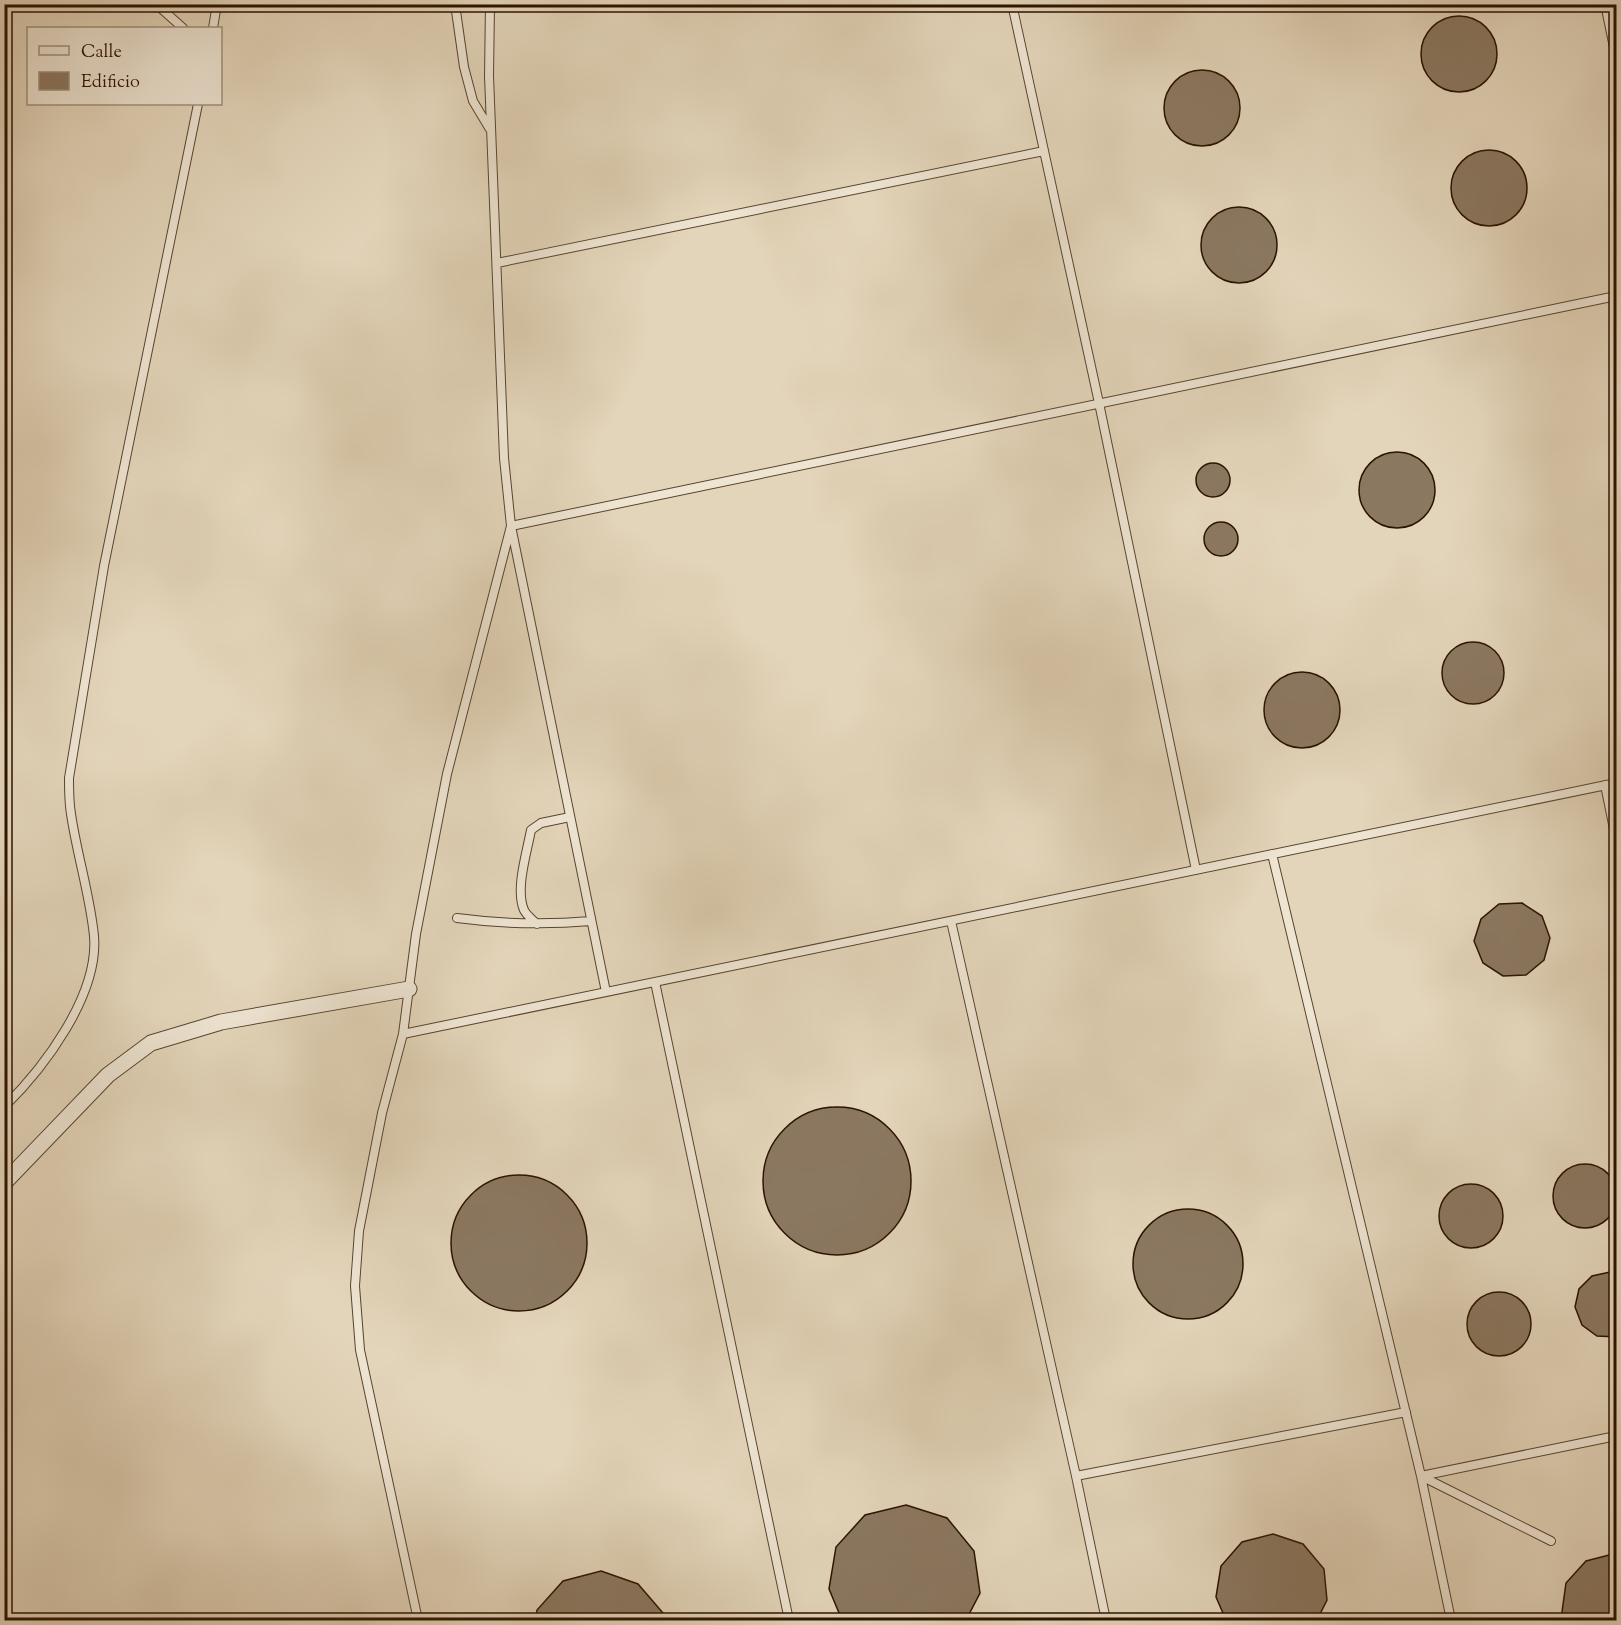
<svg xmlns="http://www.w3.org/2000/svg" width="1621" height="1625" viewBox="0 0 1621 1625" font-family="'Sorts Mill Goudy',serif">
<rect width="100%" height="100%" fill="#e3d5ba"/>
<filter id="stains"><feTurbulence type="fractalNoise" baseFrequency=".00333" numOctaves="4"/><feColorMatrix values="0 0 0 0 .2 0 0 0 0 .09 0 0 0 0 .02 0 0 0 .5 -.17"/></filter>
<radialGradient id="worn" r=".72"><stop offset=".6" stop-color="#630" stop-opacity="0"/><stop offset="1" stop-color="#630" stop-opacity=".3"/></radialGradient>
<path fill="#8b7861" stroke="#2c1300" stroke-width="1.5" d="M1421 54a38 38 0 1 1 76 0a38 38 0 1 1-76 0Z
M1164 108a38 38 0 1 1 76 0a38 38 0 1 1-76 0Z
M1451 188a38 38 0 1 1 76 0a38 38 0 1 1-76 0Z
M1201 245a38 38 0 1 1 76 0a38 38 0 1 1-76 0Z
M1359 490a38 38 0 1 1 76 0a38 38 0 1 1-76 0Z
M1196 480a17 17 0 1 1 34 0a17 17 0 1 1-34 0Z
M1204 539a17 17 0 1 1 34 0a17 17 0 1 1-34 0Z
M1442 673a31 31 0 1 1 62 0a31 31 0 1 1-62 0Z
M1264 710a38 38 0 1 1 76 0a38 38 0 1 1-76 0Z
M1522 903 1542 916 1550 938 1544 960 1526 975 1503 976 1483 963 1474 941 1481 919 1499 904Z
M763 1181a74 74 0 1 1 148 0a74 74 0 1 1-148 0Z
M1553 1196a32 32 0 1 1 64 0a32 32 0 1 1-64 0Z
M451 1243a68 68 0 1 1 136 0a68 68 0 1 1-136 0Z
M1439 1216a32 32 0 1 1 64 0a32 32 0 1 1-64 0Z
M1133 1264a55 55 0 1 1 110 0a55 55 0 1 1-110 0Z
M1610 1272 1617 1274V1337L1597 1336 1582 1325 1575 1307 1579 1289 1592 1276Z
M1467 1324a32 32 0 1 1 64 0a32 32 0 1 1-64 0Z
M906 1505 947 1518 974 1551 980 1593 966 1620H842L829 1589 836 1547 865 1515Z
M1273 1534 1303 1544 1324 1569 1327 1600 1317 1620H1226L1216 1597 1221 1566 1242 1542Z
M1617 1553V1620H1565L1562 1612 1566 1583 1586 1561Z
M601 1571 638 1584 669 1620H535L537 1610 563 1581Z"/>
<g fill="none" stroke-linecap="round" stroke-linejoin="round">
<defs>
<path id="lane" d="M156 4 183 28
M455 4 464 67 473 101 491 131
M1012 4 1099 403 1196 870
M1605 4 1616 57
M213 28 217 4
M497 263 1044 151
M1605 785 1616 839
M1272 854 1421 1476 1451 1620
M457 918C502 924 546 925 591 921
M951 921 1076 1476 1106 1620
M537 924C533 920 527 916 524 910 515 889 527 852 531 830L541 823 570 817
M655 982 789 1620
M606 992 511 526 1616 296
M403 1034 1616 783
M4 1107C44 1068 99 995 94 936 90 895 77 855 71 814 69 803 69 790 69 778L104 566 198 104
M1076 1476 1406 1412
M1551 1541 1421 1476 1616 1436
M418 1620 360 1350 355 1286 359 1231 382 1113 403 1034 416 934 447 774 511 526 504 458 489 76 490 4"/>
<path id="street" d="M4 1183 108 1075 151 1043 221 1022 409 989"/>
</defs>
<use href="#lane" stroke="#5a442e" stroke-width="10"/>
<use href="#street" stroke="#5a442e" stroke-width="17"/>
<use href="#lane" stroke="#ede4d2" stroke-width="8"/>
<use href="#street" stroke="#ede4d2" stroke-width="15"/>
</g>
<rect width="1621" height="1625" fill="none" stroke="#e3d5ba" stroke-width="24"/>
<rect x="6" y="6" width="1609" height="1613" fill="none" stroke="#2c1300" stroke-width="3"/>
<rect x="12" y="12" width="1597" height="1601" fill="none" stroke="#2c1300" stroke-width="1.5"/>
<rect x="27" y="27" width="195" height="78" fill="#ede4d2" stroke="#a0907e" stroke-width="1.5"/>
<rect x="39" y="46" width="30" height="9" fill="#ede4d2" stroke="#a0907e" stroke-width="1.5"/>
<text x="81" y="57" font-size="18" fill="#2c1300">Calle</text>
<rect x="39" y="72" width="30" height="18" fill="#8b7861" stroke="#a0907e" stroke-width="1.5"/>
<text x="81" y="87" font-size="18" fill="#2c1300">Edificio</text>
<rect width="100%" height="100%" filter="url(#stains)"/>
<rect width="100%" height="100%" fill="url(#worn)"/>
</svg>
